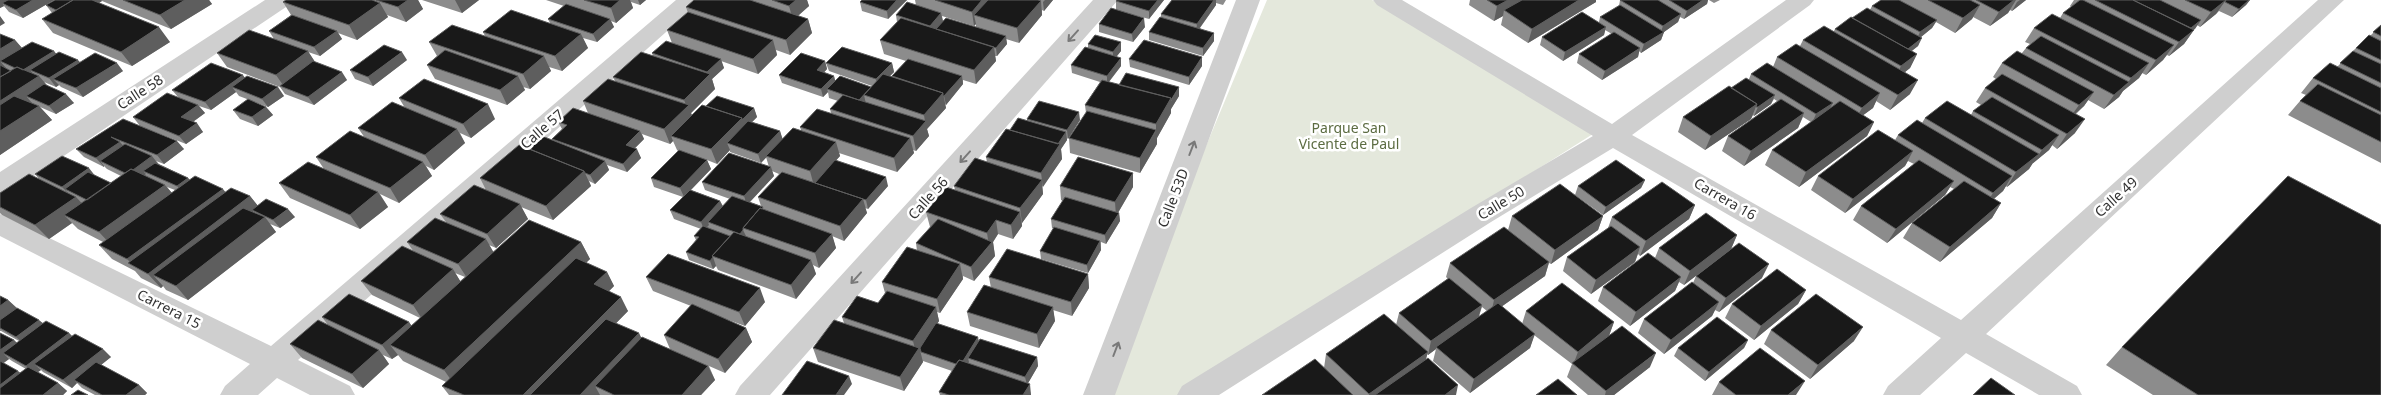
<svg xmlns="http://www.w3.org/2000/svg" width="2381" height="395" viewBox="0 0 2381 395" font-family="'Noto Sans',sans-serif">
<rect width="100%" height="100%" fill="#fff"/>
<path fill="#e4e8dc" d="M1267 0H1372L1596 132 1182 395H1102Z"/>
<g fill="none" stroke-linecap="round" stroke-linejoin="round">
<path fill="#cfcfcf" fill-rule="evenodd" d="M265 0H293L289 5 10 192 0 195V172Z
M676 0H702L298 360 350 386 355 395H310L277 378 258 395H220L225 386 250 364 0 236V214L271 346Z
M1373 0H1402L1612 124 1786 0H1814L1810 5 1632 135 1961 320 2318 0H2344L1986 334 2077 386 2082 395H2039L1966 353 1920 395H1883L1888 386 1941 338 1613 148 1491 222 1219 395H1177L1182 386 1471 208 1593 136 1377 5Z"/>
<path fill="#cfcfcf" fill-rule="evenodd" d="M1093 0H1118L770 395H735L740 386Z
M1236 0H1260L1115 395H1083Z"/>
</g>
<path fill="#8c8c8c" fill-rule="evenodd" d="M0 0H54L23 18 9 12 4 6 0 8Z
M55 0H209L212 4 171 29 102 1 99 3 170 42 132 66 53 33 42 19 52 13 46 5Z
M286 0H418L423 9 406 22 387 15 388 17 357 40 338 33 342 39 320 56 308 52 315 62 347 80 314 105 285 94 280 87 227 67 217 53 274 39 269 31 291 15 283 2Z
M422 0H479L462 13Z
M546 0H646L640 5 631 2 633 8 616 23 611 21 614 27 597 42 583 38 588 48 562 71 549 67 551 71 530 89 523 87 525 90 507 105 435 79 427 65 437 56 429 42 485 36 483 32 550 23 548 19 564 6Z
M694 0H807L809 6 798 16 808 19 812 33 790 55 776 50 777 55 758 74 721 61 724 68 712 79 715 89 691 113 692 115 706 106 754 108 757 117 752 122 780 131 782 139 801 130 800 127 831 113 830 109 838 101 829 98 828 92 823 97 782 83 779 75 825 61 827 69 824 72 834 76 835 81 871 87 872 86 829 71 826 63H892L894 72 890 76H892L906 61 884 54 880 40 897 22 896 15 916 5 915 0H1053L1044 11 1042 10V15L1019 43 1006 39 1007 44 997 56H995L996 61 976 84 963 80V84L946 105 945 104 946 108 927 129 929 136 916 151 913 150 914 153 897 172 839 153 840 156 836 160 888 186 868 209 865 208 867 213 844 241 832 236 836 248 819 268 813 265 816 274 796 299 718 270 716 266 713 269 689 260 686 252 696 240 694 236 701 229 674 219 670 210 683 197 654 187 651 178 678 151 677 150 673 141 670 144 642 134 644 139 635 148 641 158 627 172 607 165 609 170 595 184 589 181 591 186 553 220 521 207 528 219 496 248 489 245 493 252 581 242 590 259 586 263 607 272 614 286 609 291 628 311 616 323 642 338 670 349 664 335 691 306 653 291 646 277 765 302 745 326 726 319 746 328 752 342 725 373 709 366 715 380 701 395H449L442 386 446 382 403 361 398 355 392 359 383 355 389 364 363 388 302 358 290 344 328 325 322 317 409 322 411 326 420 318 372 295 361 281 414 252 407 242 446 222 440 214 486 190 480 178 527 148 552 140V139L562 129 558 122 588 113 583 101 615 81 613 77 653 56 652 53 672 43 667 30 688 13 686 7ZM942 16 974 26 976 24V27L943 21ZM730 150V152L761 163 766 157 769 167 702 182 705 190 730 199 723 206 720 201 691 190 711 169 707 160 717 164ZM772 171 779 174 758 197 761 206 750 202 774 176ZM455 273 465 277 460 281Z
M862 0H907L888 19 862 11 860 2Z
M1117 0H1164L1149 19 1116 10V1Z
M1172 0H1226L1223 5 1216 3V5L1200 28 1214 41 1203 56 1149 40V32L1161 17V14Z
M1470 0H1596V2L1528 43 1501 25 1503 16 1494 21 1469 5Z
M1620 0H1708L1707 4 1684 19 1680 17 1678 22 1664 32 1661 40 1641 53 1639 51 1638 57 1602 80 1577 63 1579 54 1612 34 1605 30 1604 35 1563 61 1540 45 1542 37 1599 22 1600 17 1619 6Z
M1709 0H1720L1714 3Z
M1881 0H2026L2012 11 2010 10 2008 13 1990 26 1973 17 1972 19 1955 33 1936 22 1932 28 1921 37 1918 46 1912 51 1917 54 1910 68 1905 72 1910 94 1890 110 1876 101 1873 108 1863 115 1874 122 1867 136 1799 187 1765 165 1772 150 1811 122 1803 117 1798 128 1744 166 1722 151 1728 136 1777 101 1774 99 1771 104 1754 116 1753 115 1751 119 1705 150 1678 132 1683 117 1731 88 1749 79 1751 74 1773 67 1777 57 1800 46 1803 40 1834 31 1835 29 1852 18 1870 10 1872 6Z
M2074 0H2250L2246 5 2232 17 2219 11 2216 14 2200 27 2197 25 2184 44 2169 56 2167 55 2163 60 2146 75 2142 73 2139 78 2123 91 2119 97 2104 109 2088 100 2084 106 2076 114 2075 133 2057 149 2052 145 2049 150 2032 164 2029 169 2007 187 2006 186 2003 191 1994 199 2001 203 1992 218 1940 262 1903 238 1912 223 1954 189 1950 187 1945 195 1887 243 1853 220 1861 206 1914 164 1908 161 1905 166 1845 213 1811 190 1818 176 1895 140 1898 135 1922 123 1925 118 1971 115 1973 111 1981 105 1976 102 1985 88 1996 79 1993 77 2002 63 2022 53 2026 48 2030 44 2025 42 2034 28 2060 18 2063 13 2071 7 2070 6Z
M1099 24 1145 27 1133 42 1099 32Z
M2381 25V163L2288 115 2300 101 2306 95 2301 93 2313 78 2337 67 2356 48 2370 36Z
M0 34 15 40 22 48 54 51 56 54 80 62 123 71 83 97 61 87 59 85 56 87 44 82 47 86 74 103 56 114 40 107 52 120 0 155Z
M1121 42V51L1116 57 1121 66 1109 82 1119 85 1179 87V96L1171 109V113L1157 138V144L1140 173 1070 153 1069 138 1086 113 1085 105 1100 82 1072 73 1071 65 1088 48V44Z
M1202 57V66L1189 85 1130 67 1129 59Z
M407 60 373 86 355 79 350 70Z
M245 78 284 96 268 107 239 96 236 92 211 110 199 106 205 113 193 122 203 132 186 144 140 126 133 117 178 97 172 90Z
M399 98 495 119 471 138 460 133 465 143 434 170 426 166 432 176 399 203 380 194 388 207 360 229 290 198 279 183 324 169 316 157 365 138 358 128 405 108Z
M266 107 273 115 258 126 240 119 233 110Z
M123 119 184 149 164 164 156 161 159 164 188 178 190 180 225 192 250 196 258 206 295 217 280 228 270 224 276 232 188 300 166 290 163 286 161 288 141 278 135 271 112 259 99 245 103 242 78 229 72 223 49 239 2 215 0 213V193L39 179 35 174 94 175 111 183 121 176 107 169 104 166V167L84 157 76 149ZM167 187 175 190 172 193Z
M1027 119 1080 120 1068 139 1067 138V140L1061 149 1062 159 1042 187 1043 194 1022 223V226L1013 239 998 234 993 242 995 256 974 281 963 276V279L940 313 937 312 939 321 937 324 979 341 1037 357 1038 366 1028 383 1031 395H940L939 392 952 371 923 361V362L904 391 818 362 813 348 844 323 842 317 878 303 885 293 882 282 917 251 916 243 930 227 926 212 955 190 954 186 987 162 986 157 1010 130 1027 121Z
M1133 173V187L1118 213H1119L1120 221 1106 244 1101 242V250L1088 273 1041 259 1040 251 1054 228H1052L1051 219 1063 201 1061 200 1060 186Z
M1645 180 1641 188 1603 215 1575 195 1578 186Z
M1695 205 1689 219 1640 256 1638 254 1635 262 1591 294 1563 271 1567 257 1608 228 1612 217Z
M1512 216H1603L1598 230 1551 264 1549 263 1545 276 1501 307 1522 324 1526 311 1614 322 1609 335 1650 367 1614 395H1588L1567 377 1572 364 1534 335 1530 348 1470 393 1433 361 1436 349 1428 355 1427 354 1426 359 1456 395H1353L1324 368 1326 354 1396 325 1399 313 1448 279 1446 277 1450 263 1508 230ZM1482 307 1487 311 1479 316Z
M1737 235 1731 249 1684 285 1679 282 1675 291 1630 326 1598 301 1603 287 1655 258 1659 248Z
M1088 274 1089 288 1072 316 1053 310 1055 321 1039 348 970 326 967 312 991 288 989 277Z
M1696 276 1762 278 1719 312 1715 310 1712 316 1664 354 1638 333 1644 319 1693 283Z
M1806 290 1798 304 1754 340 1725 318 1732 304Z
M0 296 8 300 17 308 43 323 69 333 72 336 111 357 101 365 139 385 147 393 145 395H95L82 388 77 383 72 388 43 372 41 370 38 372 58 383 67 391 63 395H0V333L14 340 17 343 19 341 1 331H0ZM9 359 12 361 26 369 20 373 4 363Z
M1771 330 1854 341 1810 379 1764 344Z
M1748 340 1744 348 1705 381 1674 356 1678 348Z
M2122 347 2381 395H2153L2106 365Z
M1719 382 1796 395H1712Z"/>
<path fill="#5e5e5e" d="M0 0H14L2 3 4 6 0 8Z
M33 0H54L23 18 16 10Z
M83 0H101L102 1 69 21Z
M185 0H209L212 4 171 29 160 15Z
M408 0H418L423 9 406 22 398 7Z
M455 0H479L462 13Z
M620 0H630L633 8 616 23 611 8Z
M638 0H646L640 5Z
M796 0H807L809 6 793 20 789 6Z
M897 0H907L888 19 887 11Z
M982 0H995L974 15 976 24 974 26 972 12Z
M1045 0H1053L1044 11 1043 2Z
M1158 0H1164L1149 19V11Z
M1214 0H1216V5L1196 33 1197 24Z
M1508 0H1530L1504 10 1503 16 1494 21 1497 6Z
M1579 0H1596V2L1528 43 1532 29Z
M1703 0H1708L1707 4 1684 19 1687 11Z
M2014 0H2016L2008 13 1990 26 1999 12Z
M2020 0H2026L2012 11 2017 2Z
M2226 0 2216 14 2200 27 2211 12Z
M2249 0H2250L2246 5 2232 17 2239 9Z
M1041 1 1042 15 1019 43 1017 28Z
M380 3 388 17 357 40 349 25Z
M1980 5 1972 19 1955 33 1963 18Z
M941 13 943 22 932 34 930 26Z
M1681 14 1678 22 1664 32 1661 40 1641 53 1644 44 1660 34 1663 26Z
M0 16 5 23 0 26Z
M1144 18 1145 27 1133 42 1132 34Z
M610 19 614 27 597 42 593 34Z
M808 19 812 33 790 55 786 40Z
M1937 20 1932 28 1916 41 1920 32Z
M2201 20 2195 29 2182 38 2188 30Z
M159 27 170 42 132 66 121 52Z
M1606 27 1604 35 1563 61 1565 52Z
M2194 30 2184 44 2169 56 2179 42Z
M337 31 342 39 320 56 314 47Z
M1214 33V41L1203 56V48Z
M581 34 588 48 562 71 555 56Z
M1006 36 1007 44 997 56 996 48Z
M1922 38 1918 46 1902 58 1907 50Z
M15 40 28 55 0 61 6 68 0 71V45Z
M773 40 777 55 758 74 753 59Z
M1121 42V51L1113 61V52Z
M2174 45 2163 60 2146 75 2156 60Z
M994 47 996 61 976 84 974 70Z
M1640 48 1638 57 1602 80 1605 71Z
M54 51 61 60 30 70 35 76 21 71Z
M308 51 317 65 285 88 276 75Z
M402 52 407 60 373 86 368 77Z
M1917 54 1910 68 1894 81 1901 66Z
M544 56 551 71 530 89 523 74Z
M1202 57V66L1189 85V77Z
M1121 58V66L1107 84V76Z
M721 59 724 68 712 79 715 89 691 113 694 120 671 136 673 141 670 144 664 129 687 107 684 100 708 76 707 72Z
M78 60 85 68 53 79 59 85 56 87 49 78Z
M825 61 827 69 819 78 817 70Z
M117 63 123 71 83 97 76 88Z
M892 63 894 72 878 88 876 79Z
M2149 63 2139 78 2123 91 2119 97 2104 109 2114 95 2127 84 2131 78Z
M342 72 347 80 314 105 308 97Z
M243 75 249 84 232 87 236 92 211 110 205 102Z
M39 76 52 91 26 96 32 103 0 123V101Z
M518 76 525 90 507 105 500 90Z
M834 76 836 84 827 89 828 92 823 97 821 89Z
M962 76 963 84 946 105 944 96Z
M1918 80 1910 94 1890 110 1898 95Z
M278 87 284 96 268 107 262 99Z
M1179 87V96L1171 109V101Z
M2094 92 2084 106 2069 119 2079 105Z
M943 93 946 108 927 129 929 136 916 151 913 136 925 122 924 115Z
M1880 93 1873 108 1854 122 1862 108Z
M66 94 74 103 56 114 49 106Z
M864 95 866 104 859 100Z
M1775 95 1771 104 1754 116 1758 107Z
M1171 98V113L1157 138V144L1140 173V158L1156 131V124Z
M1833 103 1828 111 1812 123 1816 114Z
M488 104 495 119 471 138 463 124Z
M1757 104 1751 119 1705 150 1711 136Z
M198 105 205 113 187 126 181 117Z
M39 106 52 120 0 155V131Z
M266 107 273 115 258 126 252 117Z
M754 108 757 117 745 129 727 143 730 150 717 164 711 149 742 118Z
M1079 112 1080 120 1068 139 1067 130Z
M1804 113 1798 128 1744 166 1751 151Z
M2085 119 2075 133 2057 149 2067 134Z
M1874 122 1867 136 1799 187 1806 172Z
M197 123 203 132 186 144 179 136Z
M457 129 465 143 434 170 425 155Z
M640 131 644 139 629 154 626 145Z
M780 131 783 140 761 163 758 154Z
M1066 132 1067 140 1061 149 1062 159 1043 187 1041 173 1055 148Z
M2059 135 2049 150 2032 164 2042 150Z
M910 138 914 153 897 172 894 158Z
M177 141 184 149 164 164 157 155Z
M120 142 127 150 100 161 104 166V167L96 158Z
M836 142 840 156 814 186 810 171Z
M637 149 641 158 627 172 623 164Z
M1913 151 1905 166 1845 213 1853 199Z
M2039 154 2029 169 2007 187 2016 172Z
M152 156 159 165 143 171 146 174 134 183 126 174Z
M707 160 711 169 684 197 680 188Z
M605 161 609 170 595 184 590 175Z
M423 162 432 176 399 203 390 188Z
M771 167 774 176 747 205 744 196Z
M89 168 96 177 65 189 70 195 62 187Z
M584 171 591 186 553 220 546 206Z
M1133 173V187L1116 216 1115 202Z
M2012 176 2003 191 1984 207 1993 193Z
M886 177 888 186 868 209 866 200Z
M188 178 195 186 184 194 177 186Z
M1042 180 1043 194 1022 223 1020 208Z
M1645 180 1641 188 1603 215 1606 207Z
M1954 181 1945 195 1887 243 1896 229Z
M165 185 177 199 112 246 99 232Z
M223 189 234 203 134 266 127 259Z
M378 192 388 207 360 229 350 215Z
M250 196 262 211 252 210 256 215 153 275 163 286 161 288 148 274Z
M76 197 89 211 64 215 72 223 49 239 35 225Z
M863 199 867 213 844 241 840 226Z
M720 201 724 209 708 222 709 225 704 230 701 222Z
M2001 203 1992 218 1940 262 1950 247Z
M520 204 528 219 496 248 487 234Z
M1695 205 1689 219 1640 256 1646 241Z
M288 209 295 217 280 228 273 220Z
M1020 212 1022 226 1013 239 1011 225Z
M1119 213 1120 221 1106 244 1105 235Z
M1603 216 1598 230 1551 264 1555 250Z
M265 217 276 232 188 300 176 286Z
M996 220 998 234 993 242 995 256 974 281 971 267 989 246 987 233Z
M743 230 747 238 740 234Z
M832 234 836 248 819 268 815 253Z
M1737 235 1731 249 1684 285 1690 271Z
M486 239 494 253 467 278 458 264Z
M1100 241 1101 250 1088 273 1087 265Z
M581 242 590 259 456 387 444 370Z
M1640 247 1635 262 1591 294 1596 280Z
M713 257 716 266 713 269 710 261Z
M811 260 816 274 796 299 791 285Z
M1549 262 1545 276 1491 314 1494 300Z
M960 264 963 279 940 313 937 299Z
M1769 264 1762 278 1719 312 1726 298Z
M453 269 462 284 422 319 413 305Z
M607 272 614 286 601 299 594 284Z
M1088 274 1089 288 1072 316 1071 302Z
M1681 277 1675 291 1630 326 1636 312Z
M760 288 765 302 745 326 739 312Z
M1806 290 1798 304 1754 340 1761 326Z
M621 297 628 311 546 395H523Z
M8 300 23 314 0 328V306Z
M1719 302 1712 316 1664 354 1671 340Z
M1482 305 1478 319 1436 347V349L1428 355 1431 341Z
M936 307 939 321 920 350 923 362 904 391 900 377 916 353 913 341Z
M1053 307 1055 321 1039 348 1037 334Z
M39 320 48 328 25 345 16 337Z
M409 322 419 336 390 345 398 355 392 359 382 345Z
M1614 322 1609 336 1573 365 1578 352Z
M1863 327 1854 341 1810 379 1818 365Z
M746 328 752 342 725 373 718 359Z
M69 333 78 342 34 364 41 370 35 374 26 366Z
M639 333 646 347 595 386 600 395H580Z
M1535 334 1530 348 1470 393 1474 379Z
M978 337 980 346 968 358 969 362 962 374 960 366Z
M14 340 23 349 3 353 9 359 0 365V350Z
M1748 340 1744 348 1705 381 1709 372Z
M103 349 111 357 78 383 74 380 77 383 72 388 63 380Z
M379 350 389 364 363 388 352 374Z
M1428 352 1424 366 1384 395H1369V394Z
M1656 353 1650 367 1614 395H1605L1606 391Z
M1037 357 1038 366 1027 385 1025 377Z
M708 366 715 380 701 395H682Z
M18 371 28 379 0 395V385Z
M849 376 852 384 844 395H836Z
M1805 381 1796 395H1788Z
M58 383 67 391 63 395H43Z
M1030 384 1031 395H1023Z
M139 385 147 393 145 395H126Z
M1458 385 1456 395H1445Z"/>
<path fill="#191919" stroke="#5e5e5e" d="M8 0H33L16 10 2 3Z
M55 0H73L56 10 46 5Z
M73 0H92L159 27 121 52 42 19Z
M123 0H185L160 15Z
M286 0H372L380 3 349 25 283 2Z
M376 0H408L398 7Z
M584 0H620L611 8Z
M694 0H750L808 19 786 40 686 7Z
M772 0H796L789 6Z
M862 0H897L887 11 860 2Z
M935 0H982L972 12Z
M988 0H1038L1041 1 1017 28 974 15Z
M1117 0H1158L1149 11 1116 1Z
M1172 0H1214L1197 24 1161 14Z
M1487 0H1508L1497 6Z
M1522 0H1579L1532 29 1504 10Z
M1620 0H1658L1681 14 1663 26Z
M1669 0H1703L1687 11Z
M1881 0H1899L1937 20 1920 32 1872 6Z
M1928 0H1970L1980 5 1963 18Z
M1976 0H2014L1999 12Z
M2080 0H2083L2174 45 2156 60 2063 13Z
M2095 0H2133L2194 30 2179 42Z
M2133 0H2160L2201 20 2191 28Z
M2185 0H2226L2211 12Z
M2226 0H2249L2239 9 2225 2Z
M907 2 941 13 930 26 896 15Z
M566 4 610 19 593 34 548 19Z
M1620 5 1664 32 1644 44 1600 17Z
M1111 8 1144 18 1132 34 1099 24Z
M1867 8 1922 38 1908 49 1852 18Z
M511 10 581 34 555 56 483 32Z
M688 12 773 40 753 59 667 30Z
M1582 12 1606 27 1565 52 1542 37Z
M2052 14 2149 63 2131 78 2034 28Z
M292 15 337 31 314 47 269 31Z
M1160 17 1214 33 1203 48 1149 32Z
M1851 17 1917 54 1901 66 1835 29Z
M901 18 994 47 974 70 880 40Z
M946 18 1006 36 996 48 936 29Z
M452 25 544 56 523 74 429 42Z
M2381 25V36L2373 32Z
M1824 26 1918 80 1898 95 1803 40Z
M249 30 308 51 276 75 217 53Z
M1614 32 1640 48 1605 71 1579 54Z
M0 34 15 40 0 49Z
M1095 35 1121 42 1113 52 1088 44Z
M2369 35 2381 41V60L2356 48Z
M2041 36 2129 82 2114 95 2026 48Z
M1144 40 1202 57 1189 77 1129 59Z
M666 41 721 59 707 72 652 53Z
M32 42 54 51 23 70 17 67 15 68 0 61Z
M1796 44 1880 93 1862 108 1777 57Z
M384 45 402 52 368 77 350 70Z
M842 47 892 63 876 79 826 63Z
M1085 47 1121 58 1107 76 1071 65Z
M445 50 518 76 500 90 427 65Z
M2017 51 2094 92 2079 105 2002 63Z
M2353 51 2381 64V83L2340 63Z
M59 52 78 60 49 78 30 70Z
M641 52 710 74 684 100 613 77Z
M95 53 117 63 76 88 53 79Z
M801 53 825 61 817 70 834 76 821 89 779 75Z
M908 59 962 76 944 96H943V93L892 76Z
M313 61 342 72 308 97 280 86Z
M211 63 243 75 205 102 172 90Z
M1767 63 1833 103 1816 114 1751 74Z
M2330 63 2381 88V112L2313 78Z
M0 65 11 71 0 77Z
M17 67 39 76 0 101V77Z
M1126 73 1179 87 1171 100V98L1119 85Z
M883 74 943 93 924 115 864 95Z
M2002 74 2085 119 2067 134 1985 88Z
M247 76 278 87 262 99 232 87Z
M840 76 871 87 859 100 827 89Z
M1746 78 1775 95 1758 107H1756L1757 104 1731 88Z
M424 79 488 104 463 124 399 98Z
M608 79 689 105 664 129 583 101Z
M1102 80 1171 98 1156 124 1085 105Z
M44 84 66 94 49 106 26 96Z
M2318 84 2381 115V142L2300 101Z
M1729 86 1757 104 1711 136 1683 117Z
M167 93 198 105 181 117 197 123 179 136 133 117Z
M843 95 926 121 913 136 830 109Z
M14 96 39 106 0 131V105Z
M717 96 754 108 742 120V118L706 106Z
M1992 97 2059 135 2042 150 1973 111Z
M248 99 266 107 252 117 233 110Z
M1781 99 1804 113 1751 151 1728 136Z
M1039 101 1079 112 1067 130 1027 119Z
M1840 101 1874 122 1806 172 1772 150Z
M1947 101 2039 154 2016 172 1925 118Z
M392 102 457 129 425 155 358 128Z
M702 105 742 118 711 149 671 136Z
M573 108 640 131 626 145 637 149 623 164 552 139 567 125 558 122Z
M817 109 910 138 894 158 800 127Z
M1087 111 1156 130 1140 158 1069 138Z
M1018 118 1066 132 1058 144 1010 130Z
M123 119 177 141 157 155 111 137 120 142 96 158 76 149Z
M1917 120 2012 176 1993 193 1898 135Z
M748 121 780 131 758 154 727 143Z
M793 128 836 142 810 171 766 156Z
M1006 129 1060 144 1041 173 986 157Z
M1878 130 1913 151 1853 199 1818 176Z
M350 131 423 162 390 188 316 157Z
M542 136 605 161 590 175 585 173 584 171 527 148Z
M125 144 152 156 133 170 131 169 125 173 100 161Z
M519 145 584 171 546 206 480 178Z
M679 150 707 160 680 188 651 178Z
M729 153 771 167 744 196 702 182Z
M62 156 89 168 62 187 35 174Z
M1078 157 1133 173 1115 202 1060 186Z
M975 158 1042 180 1020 208 954 186Z
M835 160 886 177 866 200 815 183Z
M1616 160 1645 180 1606 207 1578 186Z
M1919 160 1954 181 1896 229 1861 206Z
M308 162 378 192 350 215 279 183Z
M155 163 188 178 177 186 143 171Z
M131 169 165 185 99 232 64 215Z
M88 172 111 183 87 200 65 189Z
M782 172 863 199 840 226 758 197Z
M29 174 76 197 35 225 0 207V193Z
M195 176 223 189 127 259 99 245Z
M2288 176 2381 225V395H2198L2122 347Z
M1964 181 2001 203 1950 247 1912 223Z
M1662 182 1695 205 1646 241 1612 217Z
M1560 184 1603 216 1555 250 1512 216Z
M474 185 520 204 487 234 440 214Z
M946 187 1020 212 1011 225 996 220 987 233 926 212Z
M231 188 250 196 148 274 128 263Z
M690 190 720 201 701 222 670 210Z
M732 196 763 207 762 209 760 208 743 228V230L740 234 708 222Z
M1065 197 1119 213 1105 235 1051 219Z
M266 199 288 209 273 220 252 210Z
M243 208 265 217 176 286 153 275Z
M760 208 832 234 815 253 743 228Z
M1706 213 1737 235 1690 271 1659 248Z
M435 218 486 239 458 264 407 242Z
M938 219 992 242 971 267 916 243Z
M529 220 581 242 444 370 390 345Z
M703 226 730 236 712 256 713 257 710 261 686 252 699 237 694 236Z
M1611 226 1640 247 1596 280 1567 257Z
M1054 227 1100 241 1087 265 1040 251Z
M1504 227 1549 262 1494 300 1450 263Z
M734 232 811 260 791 285 712 256Z
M1739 243 1769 264 1726 298 1696 276Z
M402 246 453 269 413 305 361 281Z
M907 247 960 264 937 299 882 282Z
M1007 249 1088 274 1071 302 989 277Z
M1648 253 1681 277 1636 312 1603 287Z
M668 254 760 288 739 312 646 277Z
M576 258 607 272 594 284 621 297 523 395H464L442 386Z
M1777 269 1806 290 1761 326 1732 304Z
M1449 278 1482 305 1431 341 1399 313Z
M1692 282 1719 302 1671 340 1644 319Z
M1562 283 1614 322 1578 352 1526 311Z
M984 285 1053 307 1037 334 967 312Z
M887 291 936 307 913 341 842 317 857 296 878 303Z
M349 294 409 322 382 345 322 317Z
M1816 294 1863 327 1818 365 1771 330Z
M0 296 8 300 0 306Z
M1498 303 1535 334 1474 379 1436 347Z
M692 304 746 328 718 359 664 335Z
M17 308 39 320 16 337 0 328V320Z
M1384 314 1428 352 1369 394 1326 354Z
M1717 317 1748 340 1709 372 1678 348Z
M606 319 639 333 580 395H530Z
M318 320 379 350 352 374 290 344Z
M834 320 919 348 900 377 813 348Z
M46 321 69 333 26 366 3 353Z
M936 323 978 337 963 361 959 360 956 364 921 352 920 348Z
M1622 326 1656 353 1606 391 1572 363Z
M0 333 14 340 0 350Z
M75 334 103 349 63 380 34 364Z
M642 337 708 366 682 395H614L595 386Z
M980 339 1037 357 1025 377 968 358Z
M1760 348 1805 381 1788 395H1736L1719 382Z
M1428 358 1458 385 1445 395H1375Z
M1315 359 1353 395H1262Z
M959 360 1030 384 1023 395H949L939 392Z
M0 361 18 371 0 385Z
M807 361 849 376 836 395H782Z
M96 362 139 385 126 395H102L74 380Z
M28 367 58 383 43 395H0V388Z
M1991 378 2015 395H1973Z
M1558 379 1577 395H1536Z
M78 390 88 395H71Z"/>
<defs><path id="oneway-shaft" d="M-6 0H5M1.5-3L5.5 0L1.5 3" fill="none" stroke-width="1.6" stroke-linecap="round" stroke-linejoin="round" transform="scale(1.25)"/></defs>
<g stroke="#797979">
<use href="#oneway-shaft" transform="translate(1073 36) rotate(132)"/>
<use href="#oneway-shaft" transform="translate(1192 148) rotate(-69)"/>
<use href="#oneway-shaft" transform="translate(965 157) rotate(132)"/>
<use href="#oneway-shaft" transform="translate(856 278) rotate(132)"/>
<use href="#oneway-shaft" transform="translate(1116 349) rotate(-69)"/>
</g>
<g text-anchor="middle" stroke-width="5" stroke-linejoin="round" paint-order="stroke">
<g font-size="14" fill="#323232" stroke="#fff">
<text transform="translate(140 92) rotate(-33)" y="5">Calle 58</text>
<text transform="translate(542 129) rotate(-41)" y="5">Calle 57</text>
<text transform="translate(2116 197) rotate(-42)" y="5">Calle 49</text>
<text transform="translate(928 198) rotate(-48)" y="5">Calle 56</text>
<text transform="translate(1173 198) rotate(-69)" y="5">Calle 53D</text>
<text transform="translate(1725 199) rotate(30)" y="5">Carrera 16</text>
<text transform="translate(1501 203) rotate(-31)" y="5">Calle 50</text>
<text transform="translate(169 309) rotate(27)" y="5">Carrera 15</text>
</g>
<g font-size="14" fill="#5c6c42" stroke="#fff">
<text x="1349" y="133">Parque San<tspan x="1349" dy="16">Vicente de Paul</tspan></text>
</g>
</g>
</svg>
